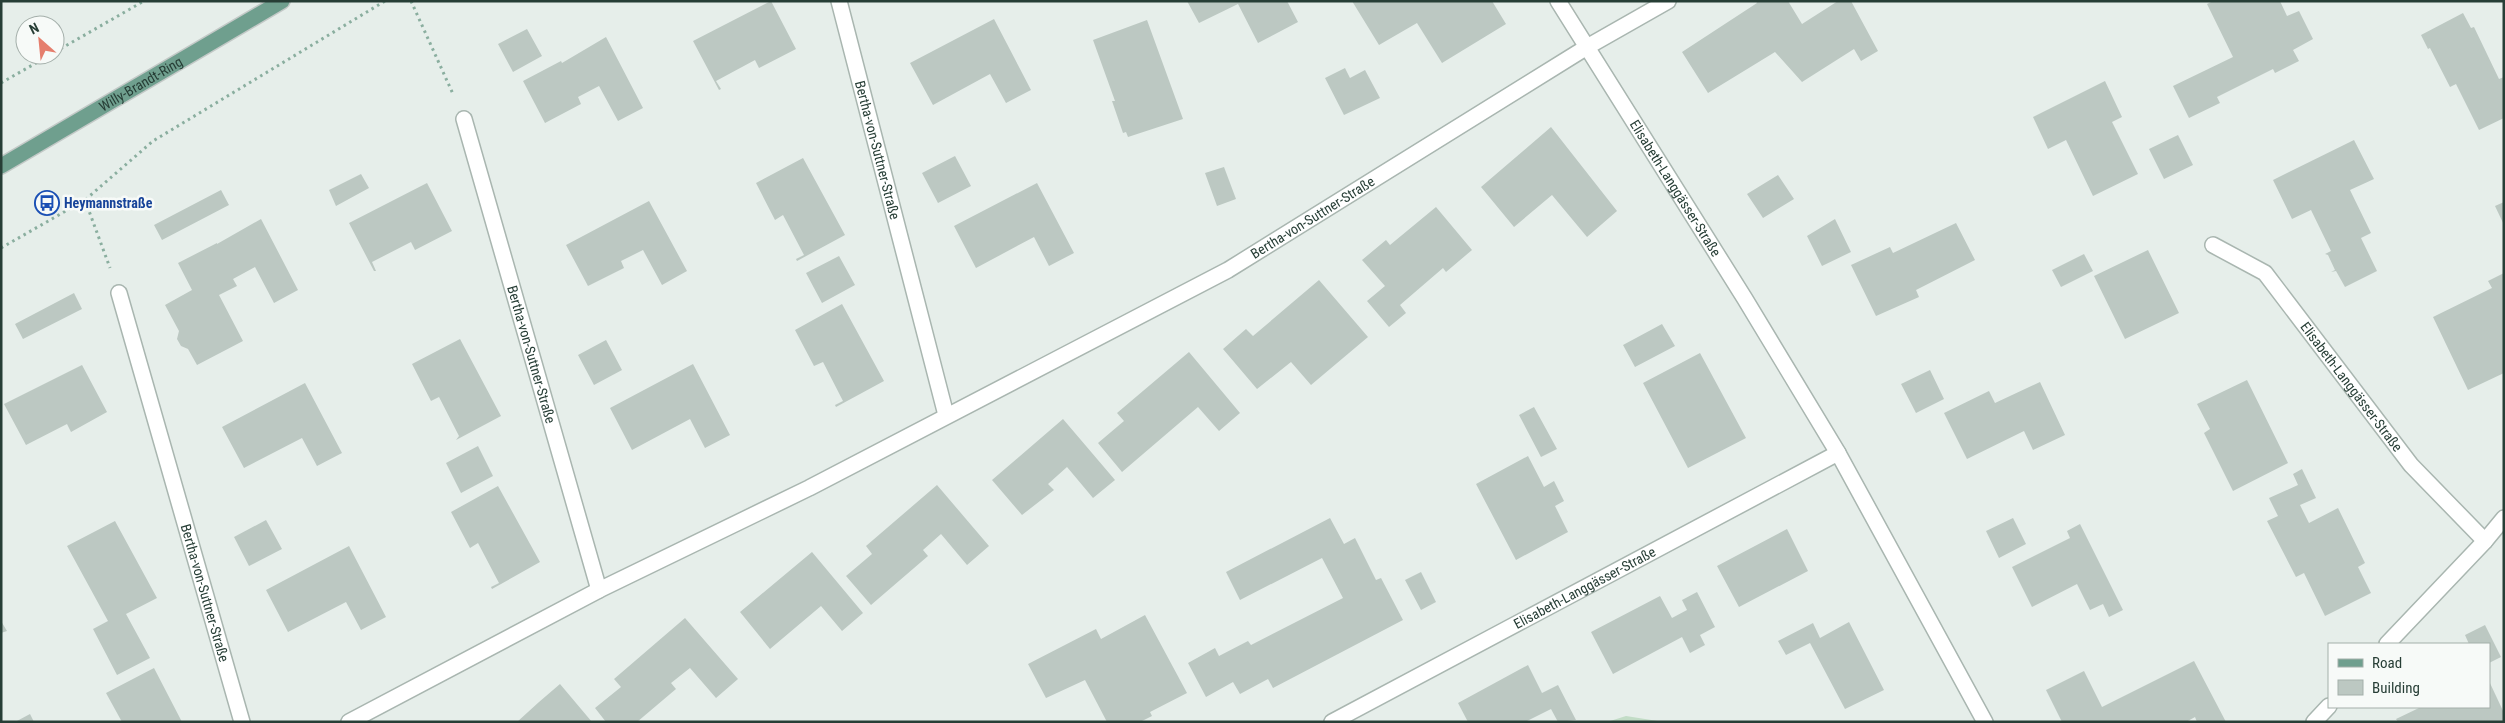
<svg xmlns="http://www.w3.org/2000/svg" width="2505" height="723" viewBox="0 0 2505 723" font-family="'Roboto Condensed',sans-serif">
<rect width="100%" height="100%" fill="#e6eeea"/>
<path fill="#c2dcc6" d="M1626 716 1664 722H1607Z"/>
<path fill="#bcc8c2" d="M771 1 796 49 759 68 755 60 716 81 721 89 719 90 693 41Z
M1187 1H1287L1298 22 1258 43 1238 4 1199 23Z
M1352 1H1492L1506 24 1442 63 1417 23 1379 45Z
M1756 1H1788L1802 24 1838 1H1851L1878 51 1861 61 1854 49 1802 82 1775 52 1708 93 1682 52 1757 3Z
M2213 1H2280L2287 16 2299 11 2313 39 2293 50 2299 61 2275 73 2273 69 2217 97 2220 103 2189 118 2173 86 2233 57 2207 4Z
M2463 13 2471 28 2474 27 2499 79 2504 77V118L2479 130 2456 84 2450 87 2430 48 2428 49 2421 35Z
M994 19 1031 90 1006 103 990 74 933 105 910 63Z
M1147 20 1183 119 1128 137 1126 132 1123 133 1112 101H1115L1093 40Z
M527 29 542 56 513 72 498 44Z
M606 37 643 108 618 121 599 86 578 97 581 104 545 123 523 81 561 61 562 63Z
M1345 68 1350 78 1365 70 1380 98 1344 115 1325 78Z
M2105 81 2122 117 2112 122 2138 174 2093 196 2066 140 2048 149 2033 117Z
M1551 127 1617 211 1587 237 1552 195 1514 227 1481 187Z
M2178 135 2193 165 2164 179 2149 149Z
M2354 140 2374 179 2350 190 2371 233 2361 238 2377 271 2345 287 2336 271 2331 272 2335 270 2328 255 2325 254 2331 251 2311 210 2292 219 2273 180Z
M955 156 971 186 938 203 922 173Z
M803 158 845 235 797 261 796 259 804 255 783 215 775 220 756 183Z
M1224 167 1236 199 1217 206 1205 173Z
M361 174 369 188 336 206 329 190Z
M1778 175 1794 199 1763 218 1747 194Z
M427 183 452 231 415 250 411 242 372 262 376 271H374L349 223Z
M1037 183 1074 253 1049 266 1034 237 976 268 954 226Z
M221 190 229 205 162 240 154 225Z
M649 201 687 271 662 285 643 250 621 261 624 268 588 286 566 245Z
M2504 202V225L2495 206Z
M1436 207 1472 250 1446 272 1443 268 1400 305 1406 313 1389 327 1367 301 1385 286 1362 260 1386 240 1390 245Z
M261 219 298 290 274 303 255 267 233 279 237 286 219 295 243 341 197 365 188 349 181 346 177 339 179 331 165 305 192 290 178 263 217 243V244Z
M1835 219 1851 252 1822 266 1807 236Z
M1956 223 1975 260 1916 290 1919 297 1876 316 1851 265 1890 247 1893 253Z
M2148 250 2179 313 2125 339 2094 276Z
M2084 254 2093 271 2061 287 2052 270Z
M839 256 855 285 822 303 806 273Z
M2504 273V373L2468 390 2433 317 2492 288 2488 281Z
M1319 280 1368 337 1311 385 1291 362 1257 389 1223 349 1246 329 1253 336Z
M74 293 82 309 23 339 15 324Z
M842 304 884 381 836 407 835 405 843 401 823 362 814 366 795 330Z
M1662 324 1675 346 1635 367 1623 345Z
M460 339 501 416 456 440 459 436 439 397 431 401 412 364Z
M606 340 622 370 594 385 578 355Z
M1189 352 1240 413 1219 431 1198 407 1122 472 1098 443 1124 421 1117 413Z
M1700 353 1746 438 1688 468 1643 383Z
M693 364 730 435 705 448 690 419 632 450 610 408Z
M82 365 107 412 71 432 67 424 26 445 4 404Z
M1930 370 1944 399 1916 413 1901 384Z
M2247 380 2288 463 2233 491 2204 433 2210 429 2197 404Z
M2040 382 2065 435 2033 450 2024 431 1967 459 1944 413 1989 391 1995 403Z
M305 383 342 453 317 466 302 438 244 468 222 427Z
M1534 407 1557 449 1541 457 1519 415Z
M1063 419 1115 480 1093 498 1067 467 1048 484 1054 490 1022 515 992 480Z
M478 446 493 476 461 493 446 463Z
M1528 456 1544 487 1554 481 1564 501 1555 506 1568 532 1516 560 1476 484Z
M2302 469 2316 498 2300 505 2309 523 2338 508 2365 563 2358 567 2371 593 2325 616 2304 573 2296 577 2267 521 2278 516 2269 498 2298 485 2293 474Z
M937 485 989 546 967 565 941 534 923 550 928 556 871 605 846 576 872 554 866 546Z
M498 486 540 562 492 589 491 587 499 583 478 543 470 548 451 512Z
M1330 518 1344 544 1355 538 1376 580 1381 578 1403 620 1273 688 1268 679 1240 694 1233 682 1206 697 1188 663 1215 648 1219 656 1248 641 1251 645 1343 598 1322 558 1240 600 1226 572Z
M2013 518 2026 544 1999 558 1986 531Z
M266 520 282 549 249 566 234 537Z
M115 521 157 598 126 614 150 658 117 675 93 629 108 621 67 546Z
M2080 524 2123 610 2109 617 2103 604 2090 610 2077 584 2032 607 2012 567 2070 538 2067 531Z
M1787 529 1808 571 1739 607 1717 566Z
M349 546 386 617 361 630 346 602 288 632 266 590Z
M812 552 863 613 842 631 821 606 770 649 740 612Z
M1421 572 1436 602 1421 610 1405 580Z
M1697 592 1715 627 1700 635 1705 645 1690 653 1682 637 1613 674 1591 632 1660 596 1672 618 1687 610 1682 600Z
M1145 615 1187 693 1150 712 1152 716 1140 722H1107L1085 680 1046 698 1028 664 1096 629 1101 639Z
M685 618 738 679 716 698 690 668 671 683 676 689 637 722H606L595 708 621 687 614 679Z
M1 621 7 631 1 633Z
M1849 622 1884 690 1845 709 1810 643 1786 655 1778 641 1813 623 1820 638Z
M2485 625 2501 657 2489 663V644H2469L2465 635Z
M2194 661 2226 722H2197L2195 717 2186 722H2062L2046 690 2084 671 2102 707Z
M1528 665 1542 693 1558 685 1576 720 1558 722 1551 709 1525 722H1468L1458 703Z
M154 668 182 722H122L106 693Z
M2489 681 2504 713V722H2398L2396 719 2421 707H2489Z
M560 684 592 722H517L539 702Z
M30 714 34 722H15Z"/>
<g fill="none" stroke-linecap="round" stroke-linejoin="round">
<defs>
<g id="minor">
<path id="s1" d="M839 1 946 415"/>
<path id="s2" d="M1558 1 1745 299 1838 453 1985 722"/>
<path id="s3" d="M464 119 599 590"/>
<path id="s4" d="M2213 245 2265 273 2411 465 2485 541"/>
<path id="s5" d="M119 293 242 722"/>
<path d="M2387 644 2485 541 2504 518"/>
<path id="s6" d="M349 722 599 590 809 488 1228 270 1587 47 1668 1"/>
<path id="s7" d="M1332 722 1838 453"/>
<path d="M2314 722 2329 706"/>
</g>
<g id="major">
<path id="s8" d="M1 166 282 1"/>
</g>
</defs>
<use href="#minor" stroke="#a9b6b0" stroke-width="18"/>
<use href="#major" stroke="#c3c9c7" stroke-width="18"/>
<path stroke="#8aae9f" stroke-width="3" stroke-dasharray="2.5 4" stroke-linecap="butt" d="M411 1 453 94
M55 52 144 1
M1 83 50 55
M85 200 110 268
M1 248 85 200 153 141 385 1"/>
<use href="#minor" stroke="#fff" stroke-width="15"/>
<use href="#major" stroke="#6f9f8e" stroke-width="15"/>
</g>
<defs>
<symbol id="bus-ring" viewBox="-11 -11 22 22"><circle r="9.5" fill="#f7faf8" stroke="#1a4fb4" stroke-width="1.5"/><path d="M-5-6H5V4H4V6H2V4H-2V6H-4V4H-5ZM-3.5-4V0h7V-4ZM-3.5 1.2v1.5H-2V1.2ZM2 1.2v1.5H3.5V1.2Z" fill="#1a4fb4"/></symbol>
</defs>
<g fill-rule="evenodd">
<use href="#bus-ring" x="33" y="189" width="28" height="28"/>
</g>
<g text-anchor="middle" stroke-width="5" stroke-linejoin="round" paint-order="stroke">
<g font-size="14" fill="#273e36" stroke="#f7faf8">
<text dy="5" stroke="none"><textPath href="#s8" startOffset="162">Willy-Brandt-Ring</textPath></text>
<text dy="5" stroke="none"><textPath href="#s1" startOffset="154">Bertha-von-Suttner-Straße</textPath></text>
<text dy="5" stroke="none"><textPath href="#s2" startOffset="221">Elisabeth-Langgässer-Straße</textPath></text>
<text dy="5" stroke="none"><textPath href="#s6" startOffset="1088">Bertha-von-Suttner-Straße</textPath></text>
<text dy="5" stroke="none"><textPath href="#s3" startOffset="245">Bertha-von-Suttner-Straße</textPath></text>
<text dy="5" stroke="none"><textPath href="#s4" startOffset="202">Elisabeth-Langgässer-Straße</textPath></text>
<text dy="5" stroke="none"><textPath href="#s7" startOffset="286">Elisabeth-Langgässer-Straße</textPath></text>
<text dy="5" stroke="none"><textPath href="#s5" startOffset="312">Bertha-von-Suttner-Straße</textPath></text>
</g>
<g font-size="14" font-weight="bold" fill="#164399" stroke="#f7faf8" text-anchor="start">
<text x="64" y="208">Heymannstraße</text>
</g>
</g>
<rect width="2505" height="723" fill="none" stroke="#273e36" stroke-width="5"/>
<rect x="2328" y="643" width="162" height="65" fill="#f7faf8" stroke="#a4afaa"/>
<rect x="2338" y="659" width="25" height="8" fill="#6f9f8e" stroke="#a4afaa"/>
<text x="2372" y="668" font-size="15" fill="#273e36">Road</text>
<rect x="2338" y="680" width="25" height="15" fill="#bcc8c2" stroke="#a4afaa"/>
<text x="2372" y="693" font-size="15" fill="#273e36">Building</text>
<g transform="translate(40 40) rotate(333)"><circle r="24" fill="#f7faf8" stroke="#a4afaa"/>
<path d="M0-4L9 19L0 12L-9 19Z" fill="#e57e6d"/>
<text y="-8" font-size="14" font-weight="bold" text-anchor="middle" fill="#273e36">N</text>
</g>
</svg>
